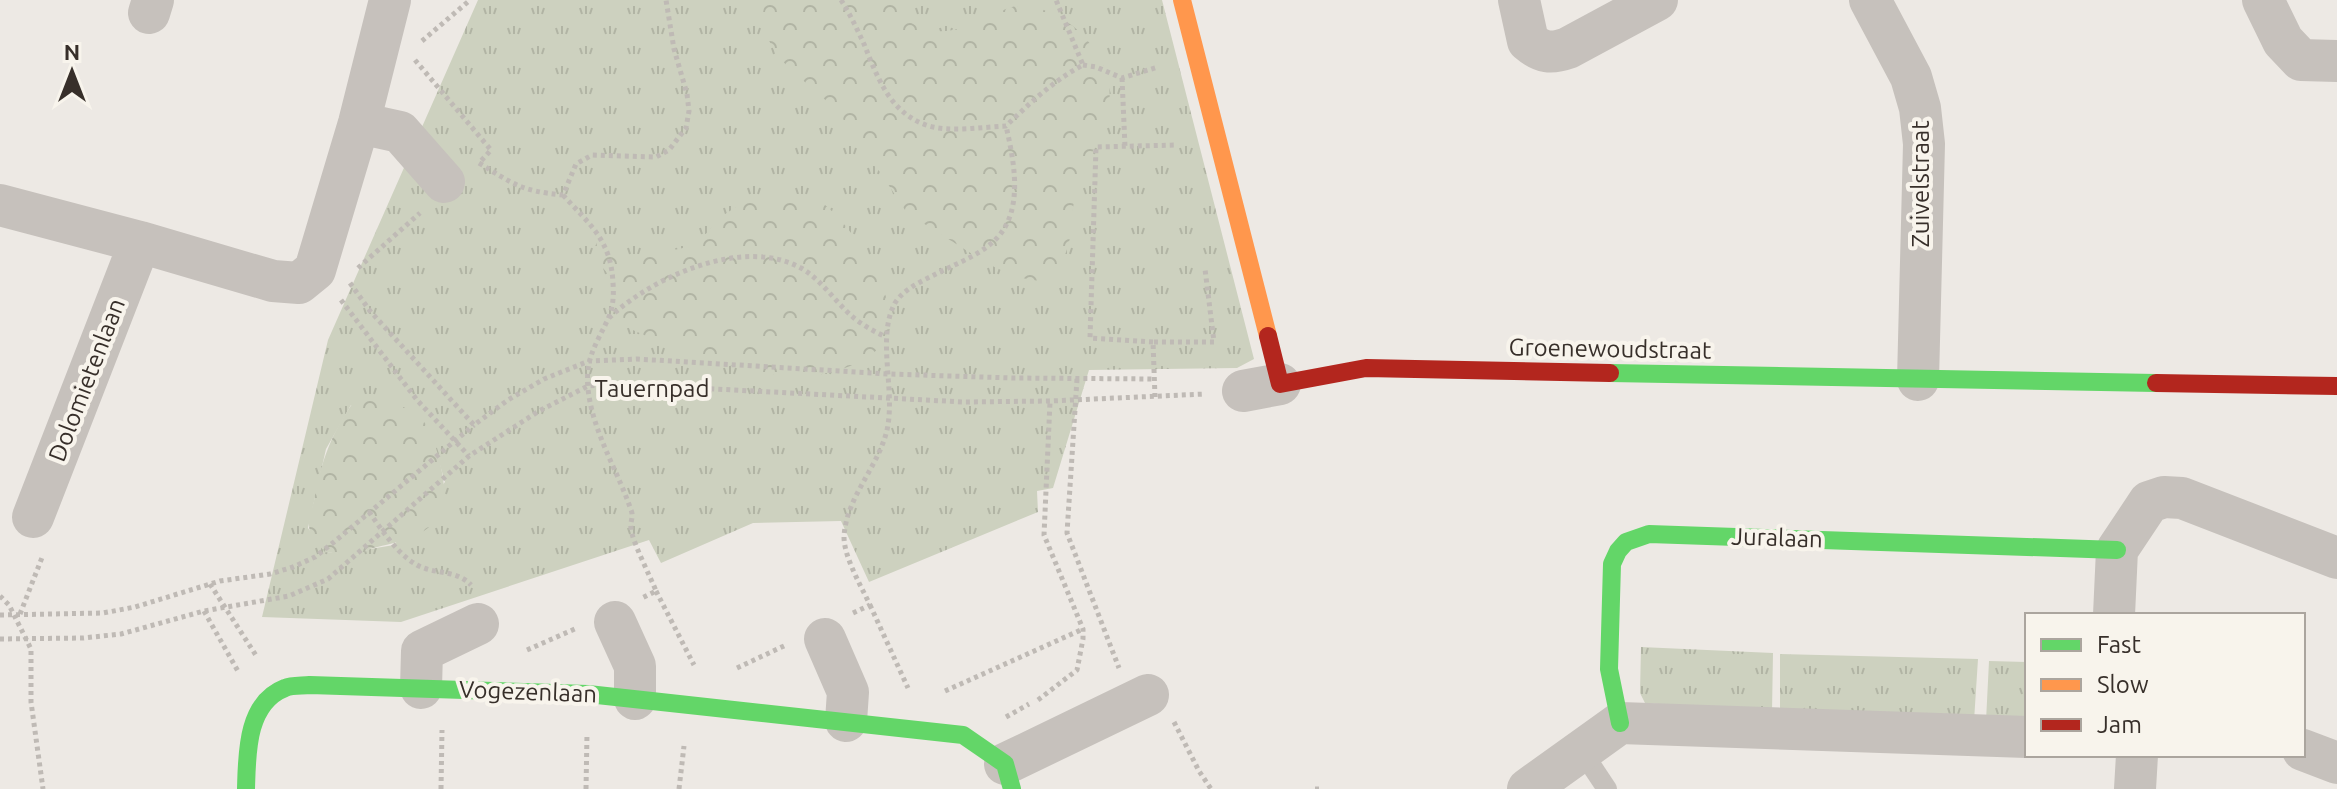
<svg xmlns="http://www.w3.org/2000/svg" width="2337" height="789" viewBox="0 0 2337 789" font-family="Ubuntu,sans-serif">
<defs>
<pattern id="grass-tufts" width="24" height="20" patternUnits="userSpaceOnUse" patternTransform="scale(2)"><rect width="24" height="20" fill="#cdd1bf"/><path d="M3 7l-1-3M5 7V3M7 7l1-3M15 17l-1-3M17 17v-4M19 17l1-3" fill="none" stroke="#b1b4a4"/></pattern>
<pattern id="forest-crowns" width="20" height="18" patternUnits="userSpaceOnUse" patternTransform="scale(2)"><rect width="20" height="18" fill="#cdd1bf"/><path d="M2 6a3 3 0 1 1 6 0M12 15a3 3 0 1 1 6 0" fill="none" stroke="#b1b4a4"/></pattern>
</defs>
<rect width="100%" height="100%" fill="#ede9e4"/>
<path fill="url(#grass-tufts)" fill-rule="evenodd" d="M478 0H1162L1254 359 1237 368 1089 370 1053 488 1037 491 1038 512 869 582 841 521 753 523 661 563 649 540 401 622 262 617 328 340ZM393 404C430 418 435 448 445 482L394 545 370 549 356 555 326 552 308 528 326 449 351 405Z
M1641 647 1773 653 1772 712 1645 703 1640 693Z
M1780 654 1978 659 1974 721 1780 713Z
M1989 661 2027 662V722L1986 721Z"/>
<path fill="url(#forest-crowns)" d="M764 0H891C915 40 949 36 986 19 996 14 1008 6 1020 6 1039 5 1055 14 1070 24 1083 33 1090 43 1098 56 1125 100 1099 135 1081 176 1064 216 1083 248 1045 282L1016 277 988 264 907 213 880 172 869 160 838 111 790 69 777 55 762 28Z
M777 195C788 195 803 192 813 197 845 212 903 299 888 335 882 348 869 357 857 363 806 387 755 374 704 357 677 348 650 339 625 326L622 311 623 305 615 290 613 280 592 255 598 239 612 234 622 248 623 257C643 252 681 253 697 242 706 236 711 226 719 219 735 205 755 197 777 195Z
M360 393C376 396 411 407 422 419 436 436 451 492 441 512 428 538 397 542 373 548 367 550 362 554 356 555 346 556 335 553 325 552 319 545 309 536 309 526 308 516 314 505 315 495 323 454 335 426 360 393Z"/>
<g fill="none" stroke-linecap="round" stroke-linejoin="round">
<path stroke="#bfbab5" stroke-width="5" stroke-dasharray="4 4" stroke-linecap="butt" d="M841 0C850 14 857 29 864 44 877 76 889 112 926 125 949 133 981 127 1006 126 1030 103 1053 81 1083 65L1056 0
M422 41 470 0
M415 60 491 150 480 162
M1083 65 1096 67 1122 78 1158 67
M1122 78 1125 147
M479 163C513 184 521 191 563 195L576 164 592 155 656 157 669 150 686 128 689 111 687 94 674 49 666 0
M563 195C590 225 611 240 613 283 614 296 613 308 608 319 596 345 585 358 588 389 593 433 617 469 631 510 634 517 630 521 631 528 631 539 651 578 656 591L642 598
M358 268 420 213
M350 283 370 311 474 425 508 400 544 379 589 361 637 359 889 374 1012 378 1154 379
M341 300 417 400 469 456
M609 318C652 277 743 236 801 268 822 280 836 303 854 318 864 326 875 332 886 337
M1153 342 1090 338 1096 147 1177 145
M1077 379 1067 533 1119 668
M1155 397 1153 342H1214L1205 269
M369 512C382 530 397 554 417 565 435 575 456 569 471 585
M210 584 257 657
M656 591 694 665
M0 596 9 605 31 649V702L43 789
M870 605 908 688
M204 611 239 673
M853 613 870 605C861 586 844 557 844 537 846 497 878 468 887 430 896 390 876 338 895 303 904 289 920 282 934 275 955 264 981 255 997 238 1024 209 1014 161 1006 126
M20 614 43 555
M0 615 103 613 135 607 220 581 270 574 293 567 315 557 334 542 474 425
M0 639 83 638 121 634 204 611 289 596 328 579 469 456 539 411 588 386 619 384 964 402 1050 401 1205 394
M527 650 577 628
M737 668 786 645
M945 691 1083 629
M1038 700 1077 670 1083 639V629L1044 535 1050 402
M1006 717 1029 704
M1174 722 1199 771 1211 789
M441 789 442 730
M586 789 587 734
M679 789 684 746
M1315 789H1323"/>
<path stroke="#c6c1bc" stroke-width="20" d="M1581 750 1607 789"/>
<path stroke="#c6c1bc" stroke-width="42" d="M1519 0 1528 41C1542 53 1551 54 1568 48L1657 0
M1870 0 1911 77 1920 108 1924 144 1918 380
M2263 0 2283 41 2301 60 2337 61
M149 13 153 0
M359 123 400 132 444 182
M0 205 140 242 273 281 299 283 315 270 359 123 390 0
M1243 391 1280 384
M33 517 140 242
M2114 615 2117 550 2149 502 2164 497 2182 498 2337 558
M615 622 635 666V699
M825 639 848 692 846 721
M421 688 422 651 478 624
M2303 750 2337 763
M1005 764 1148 695
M1528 789 1620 723 2027 737
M2135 789 2137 755"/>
<path stroke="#63d668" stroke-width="18" d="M1610 373 2156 383
M1620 723 1609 669 1612 564 1618 551 1626 542 1649 534 2117 550
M246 789C247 755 246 703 285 688 292 685 302 686 310 685L588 694 963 735 1005 764 1012 789"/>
<path stroke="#ff974d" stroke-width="18" d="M1182 0 1268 336"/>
<path stroke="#b3261e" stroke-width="18" d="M1268 336 1280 384 1366 368 1610 373
M2156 383 2337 386"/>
</g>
<g text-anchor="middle" stroke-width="8" stroke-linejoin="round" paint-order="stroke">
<g font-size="24" fill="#372f2a" stroke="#f8f4ec">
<text transform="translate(1921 184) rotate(-90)" y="8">Zuivelstraat</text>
<text transform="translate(1610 349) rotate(1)" y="8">Groenewoudstraat</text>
<text transform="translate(87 380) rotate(-69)" y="8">Dolomietenlaan</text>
<text x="652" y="397">Tauernpad</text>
<text transform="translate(1777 538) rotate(2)" y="8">Juralaan</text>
<text transform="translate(528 692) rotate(2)" y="8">Vogezenlaan</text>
</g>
</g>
<rect x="2025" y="613" width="280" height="144" fill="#f8f4ec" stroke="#aba59e" stroke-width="2"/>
<rect x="2041" y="639" width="40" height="12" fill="#63d668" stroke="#aba59e" stroke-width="2"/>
<text x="2097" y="653" font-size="24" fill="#372f2a">Fast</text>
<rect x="2041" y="679" width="40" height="12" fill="#ff974d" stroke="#aba59e" stroke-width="2"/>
<text x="2097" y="693" font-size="24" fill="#372f2a">Slow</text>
<rect x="2041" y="719" width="40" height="12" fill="#b3261e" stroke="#aba59e" stroke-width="2"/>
<text x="2097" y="733" font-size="24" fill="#372f2a">Jam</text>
<g transform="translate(72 72)" stroke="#f8f4ec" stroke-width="6" paint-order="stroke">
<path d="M0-6L14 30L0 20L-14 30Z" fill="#372f2a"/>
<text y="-12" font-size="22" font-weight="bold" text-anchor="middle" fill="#372f2a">N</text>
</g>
</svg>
